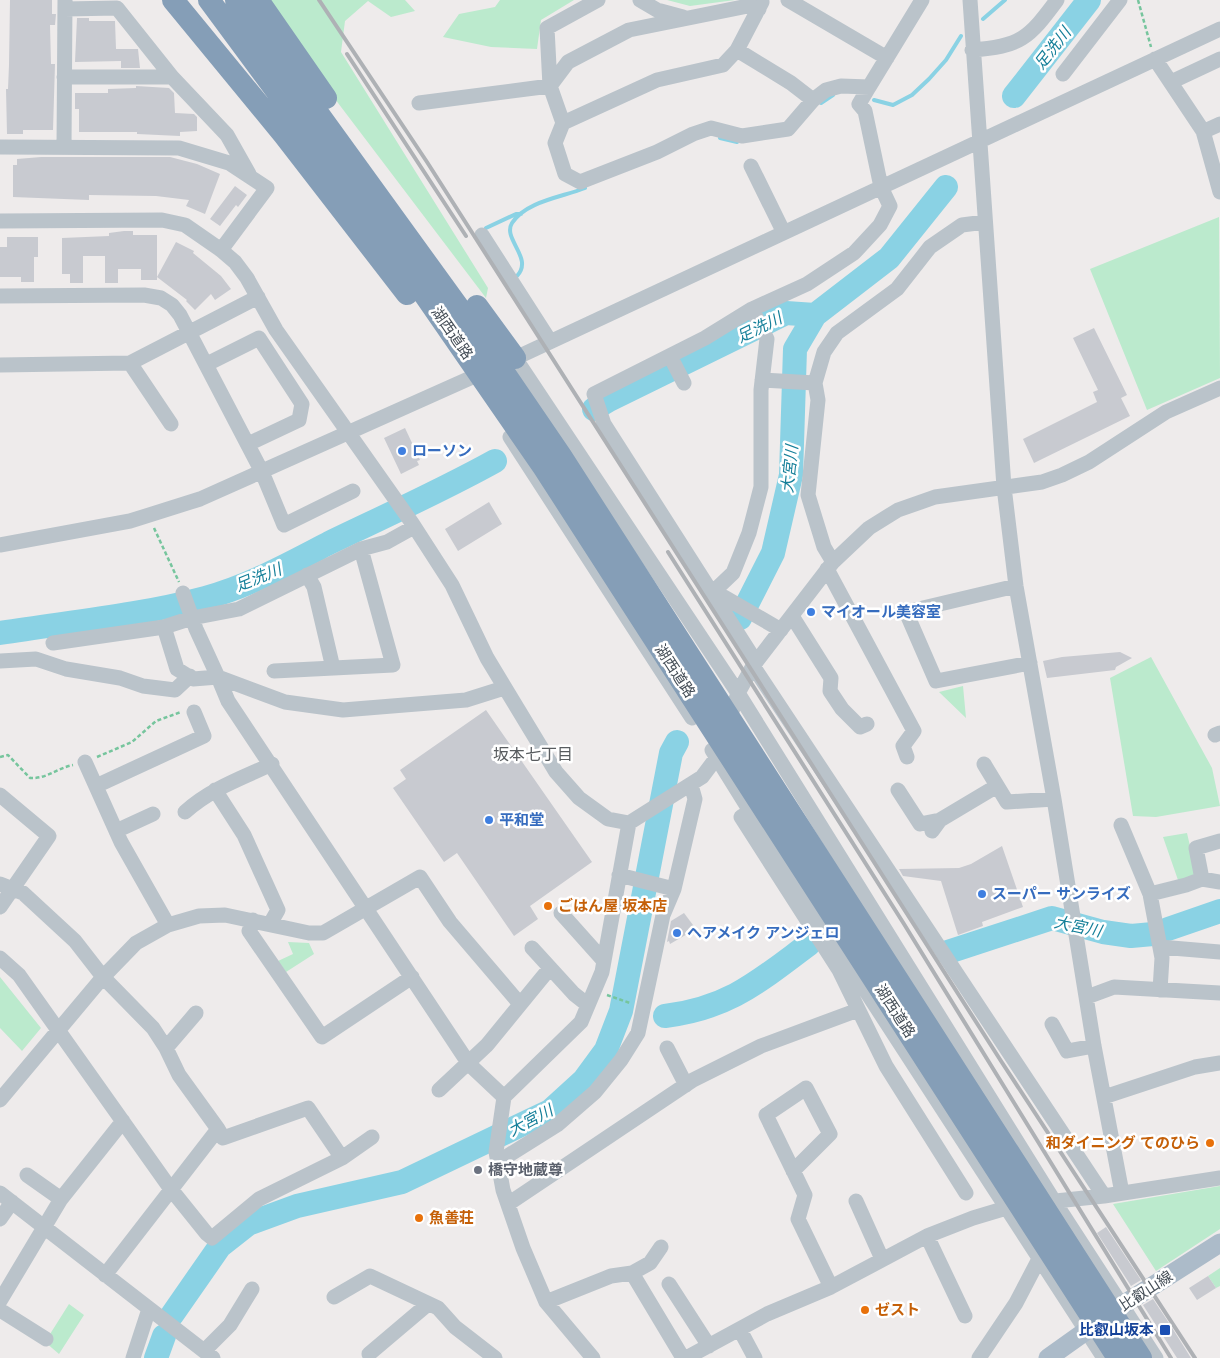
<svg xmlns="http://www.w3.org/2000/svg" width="1220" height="1358" viewBox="0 0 1220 1358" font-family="Montserrat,'Noto Sans JP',sans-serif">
<rect width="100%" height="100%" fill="#eeebeb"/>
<path fill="#bbeacd" d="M266 0H405L415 11 391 17 368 1 345 21 341 52 488 288 486 298 335 99Z
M500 0H574L541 20 537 49 491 47 443 37 459 14 495 7Z
M667 0H735L690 6Z
M1219 217 1220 378 1147 410 1090 269Z
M1151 657 1212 768 1220 806 1156 817 1133 816 1110 678Z
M963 686 966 718 939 692Z
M1187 833 1196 872 1192 880H1178L1163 837Z
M288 942 309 943 314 954 286 972 278 961 293 954Z
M0 977 41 1028 22 1051 0 1028Z
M1220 1186V1229L1156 1271 1113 1204Z
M1220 1268V1286L1216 1288 1208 1276Z
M69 1304 84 1315 59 1354 45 1342Z"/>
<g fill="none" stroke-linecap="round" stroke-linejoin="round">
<path stroke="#8ad2e4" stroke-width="4" d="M983 19 1005 0
M874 100 893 105 912 95 929 79 946 60 961 36
M821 103 833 95
M720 138 737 142
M486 228 516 214H521
M517 276C534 258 502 239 512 223 526 201 563 197 585 188"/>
<path stroke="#8ad2e4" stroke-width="24" d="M1014 96 1089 0
M594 409 609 400 786 313 815 315 889 258 946 187
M740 618 773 553 791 475 795 349 815 315
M0 633C69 622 137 616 205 598 249 586 289 564 329 543 385 516 441 491 495 461
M1168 929 1220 911
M948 952 1052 918 1103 932 1131 936 1153 934
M665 1016C730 1008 759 981 809 944
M172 1315 220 1246 248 1224 297 1206 402 1182 550 1111 584 1080 606 1050 621 1011 671 753 677 742
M156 1358 164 1336"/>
</g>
<path fill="#c8cad0" d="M10 0H52V14H56L55 25H50L51 64H55L53 130H23V134H7L6 89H8L9 65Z
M77 18H89V21H115L116 49H138L140 68H121V61L75 62Z
M136 86 169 88 174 93 175 113 194 114 197 117V131L180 132V136L137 134V132H79V109H75V93H108V89L136 88Z
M41 157H170L197 164 220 174 205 214 186 206 189 200 156 196 89 195V200L13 197V165H17V159Z
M235 186 247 195 238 207 236 205 220 226 210 219Z
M124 231H133V235H157V277L176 242 194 251 193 253 221 276 231 289 215 300 211 294 195 310 186 301 187 300 157 277V280H141V269H118V283H105V256H83V283H70V274H62V238L109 236V233Z
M7 237H38V257H34V282H21V277H0V247H7Z
M1094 328 1127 395 1121 398 1130 416 1034 463 1023 439 1097 402 1093 392 1098 390 1073 338Z
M405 428 420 460 417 461 419 465 401 474 384 438Z
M489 502 502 524 458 551 445 529Z
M1120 652 1132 658 1116 667 1115 670 1047 678 1043 661 1062 657Z
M486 710 592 862 530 906 538 919 514 936 457 853 444 862 393 788 406 779 400 770Z
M1002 846 1023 907 982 922 983 926 958 935 941 881 903 876 899 869 959 868 971 864Z
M684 913 696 929 670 944 669 941 667 942 671 921Z
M1106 1227 1141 1280 1131 1286 1097 1233Z
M1208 1276 1216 1288 1197 1300 1189 1288Z
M1153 1299 1171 1326 1191 1358H1177L1161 1333 1143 1305Z"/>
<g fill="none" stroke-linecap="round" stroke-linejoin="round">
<path stroke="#76c59d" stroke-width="2.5" stroke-dasharray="4 2.5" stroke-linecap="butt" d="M1138 0 1151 47
M154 528 179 582
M0 757 8 755 30 778C47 779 57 768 73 765
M97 757 132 742 156 721 181 712
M607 995 630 1003"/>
<path stroke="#bac3ca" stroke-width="15" d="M640 0 657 10 683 17
M788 0 887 58
M970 0 1004 487 1016 586 1054 799 1094 1046 1122 1193
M762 2 737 50 791 83 813 100
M65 9 117 8 172 77 227 135 249 174
M759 9 748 6 629 30 568 62 550 86 563 123 555 143 565 174 580 182 657 152 693 134 711 128 742 136 788 129 813 100 826 90 841 86 869 87 922 0
M972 50C1020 47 1029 38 1057 0
M1155 59 1203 131 1220 192
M1063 74 1120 0
M64 77H172
M1171 82 1220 59
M419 103 550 86 547 28 598 0
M563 123 657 80 723 65 737 50
M1209 129 1220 124
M0 147 179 148 229 163 267 188 221 250
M64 147 65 0
M751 166 783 231
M0 221 162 220 185 225 221 250 235 262 247 278 276 330 412 523 452 585 487 658 556 772 579 798 608 819 629 823 702 777 717 757 738 693 753 666 833 562 869 528 898 510 935 497 1042 482 1062 475 1089 462 1166 412 1220 388
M482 235 550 341
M0 296 144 295 161 298 172 305 180 315 262 472 284 525 353 491
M752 309 767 339 761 390V487L749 533 733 573 712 593 724 597 781 630
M670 356 684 383
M515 358 738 693 1054 1201 1156 1358
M507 362 1220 29
M130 363 171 424
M207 364 259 338 302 404 299 420 248 444
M0 365 130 363 258 297
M762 380 815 383
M510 437 692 718
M0 545 130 521 200 499 486 371
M833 562 824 547 808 495 818 400 815 383 824 352 837 333 897 289 930 247 962 225 985 222
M827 569 914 731 903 746 907 757
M307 575 314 587 333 668
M1016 586 906 612 936 681 1030 663
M792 616 831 678 830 691 842 709 860 727 867 724
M164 627 177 669 193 679 218 677 196 629 183 593
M53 643 164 627 192 618 239 609 361 549 387 542 414 527
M0 661 36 659 66 669 120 678 143 686 175 690 190 676
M756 662 604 424 594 394 705 338 752 309 807 284 854 253 880 225 890 206 881 187 865 111 859 104 869 87
M753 666 1104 1196
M274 671 393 665 361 549
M504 688 466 700 343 710 285 702 218 677 228 701 469 1064 504 1097
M1215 735 1220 733
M712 750 773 848 1104 1358
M85 762 121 842 168 925
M984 764 1007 802 1054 799
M96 786 204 736 194 712
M215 790 244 835 278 910 270 924
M898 790 920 824 940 820
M0 795 49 836 0 907
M751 811 741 817 839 970 886 1066 966 1193
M185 812C210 789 242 778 272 764
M1121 825 1150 894 1162 958 1160 990
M116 831 153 814
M932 831 940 820 997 786
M619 875 674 889
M1202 879 1196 848 1220 841
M0 884 23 893 75 941 103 977 153 1028 166 1048 179 1075 218 1129 105 1275
M1150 894 1186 885 1202 879 1220 882
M561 913 603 960
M253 920 249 931 322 1037 412 977
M1160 947 1220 952
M532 948 574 994 588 1005
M0 958 19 975 170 1188 207 1234 212 1238 259 1199 342 1158 372 1137
M1087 997 1114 987 1220 993
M1052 1024 1067 1051 1094 1046
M166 1048 196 1013
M667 1048 686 1085
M439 1090 487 1045 550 968
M1104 1097 1195 1067 1220 1063
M0 1100 103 977 136 943 168 925 199 916 225 915 309 933H323L420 877 450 922 520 1004
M218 1129 223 1138 308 1108 342 1158
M498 1162 557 1125 595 1092 621 1060 638 1033 663 915 674 889 695 799 691 785
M793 1171 830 1134 806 1088 766 1115 805 1195 798 1219 831 1287
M27 1175 61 1199
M0 1193 213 1358
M856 1201 882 1259
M1046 1202 1104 1196 1220 1178
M508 1204 693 1080 761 1046 858 1010
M0 1219 12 1202
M927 1236 965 1316
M632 1273 683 1358
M669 1284 709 1346
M334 1297 370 1276 438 1308 455 1327 495 1358
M0 1301 61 1199 123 1121
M546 1302 611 1276 632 1273 650 1263 661 1247
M0 1310 46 1339
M740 1330 755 1358
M204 1351 230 1325 252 1289
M369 1354 428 1304
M133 1358 149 1309
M593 1358 546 1302 523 1248 503 1190 496 1152 504 1097 581 1022 602 972 629 823
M686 1358 767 1314 831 1287 927 1236 973 1218 1013 1206
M979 1358 1016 1303 1039 1259"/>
<path stroke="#acbbc9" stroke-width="19" d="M1048 1358 1121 1306 1220 1243"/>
<path stroke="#859eb7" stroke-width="22" d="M173 0 284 135 407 294
M209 0 388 242 544 468 1118 1358
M236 0 475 330 561 456 1141 1358
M258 0 326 98
M477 306 515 358"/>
<path stroke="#aeb1b5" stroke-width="4" d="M319 0 427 162 1001 1061 1195 1358
M347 54 466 236
M668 552 904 924 1171 1358"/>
</g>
<g fill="#3f7fe0" stroke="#fff" stroke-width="2">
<circle cx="402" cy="451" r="5"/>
<circle cx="811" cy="612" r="5"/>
<circle cx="489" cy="820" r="5"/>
<circle cx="982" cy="894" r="5"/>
<circle cx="677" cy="933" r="5"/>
</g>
<g fill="#e8710a" stroke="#fff" stroke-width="2">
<circle cx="548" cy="906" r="5"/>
<circle cx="1210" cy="1143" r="5"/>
<circle cx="419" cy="1218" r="5"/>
<circle cx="865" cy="1310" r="5"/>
</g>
<circle fill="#6b7280" stroke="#fff" stroke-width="2" cx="478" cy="1170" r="5"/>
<rect fill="#1a4fb4" stroke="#fff" stroke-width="2" x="1159" y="1324" width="12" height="12" rx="2.5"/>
<g text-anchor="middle" stroke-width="5" stroke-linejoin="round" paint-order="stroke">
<g font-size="15" fill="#454e57" stroke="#fff">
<text transform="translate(452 333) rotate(55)" y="5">湖西道路</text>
<text transform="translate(675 671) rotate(57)" y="5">湖西道路</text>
<text transform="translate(895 1011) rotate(57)" y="5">湖西道路</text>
<text transform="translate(1146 1291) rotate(-33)" y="5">比叡山線</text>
</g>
<g font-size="15" font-weight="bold" fill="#366cbe" stroke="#fff" text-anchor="start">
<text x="412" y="456">ローソン</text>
<text x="821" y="617">マイオール美容室</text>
<text x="499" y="825">平和堂</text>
<text x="992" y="899">スーパー サンライズ</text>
<text x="687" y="938">ヘアメイク アンジェロ</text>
</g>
<g font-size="15" font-weight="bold" fill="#c56008" stroke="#fff" text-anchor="start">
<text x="558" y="911">ごはん屋 坂本店</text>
<text x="1200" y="1148" text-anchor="end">和ダイニング てのひら</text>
<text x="429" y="1223">魚善荘</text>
<text x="875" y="1315">ゼスト</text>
</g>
<g font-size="15" font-weight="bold" fill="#5b616d" stroke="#fff" text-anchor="start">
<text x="488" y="1175">橋守地蔵尊</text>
</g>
<g font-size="15" font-weight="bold" fill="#164399" stroke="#fff" text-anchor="end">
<text x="1154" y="1335">比叡山坂本</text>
</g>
<g font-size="16" font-style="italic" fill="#157f99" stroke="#fff">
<text transform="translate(1052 48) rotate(-52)" y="6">足洗川</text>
<text transform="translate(759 327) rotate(-26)" y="6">足洗川</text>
<text transform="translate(789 469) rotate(-84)" y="6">大宮川</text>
<text transform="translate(258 577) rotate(-22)" y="6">足洗川</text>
<text transform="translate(1078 926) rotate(12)" y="6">大宮川</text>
<text transform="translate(530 1120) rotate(-28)" y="6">大宮川</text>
</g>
<g font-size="16" fill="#585c5f" stroke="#fff">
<text x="533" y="760">坂本七丁目</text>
</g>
</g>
</svg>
